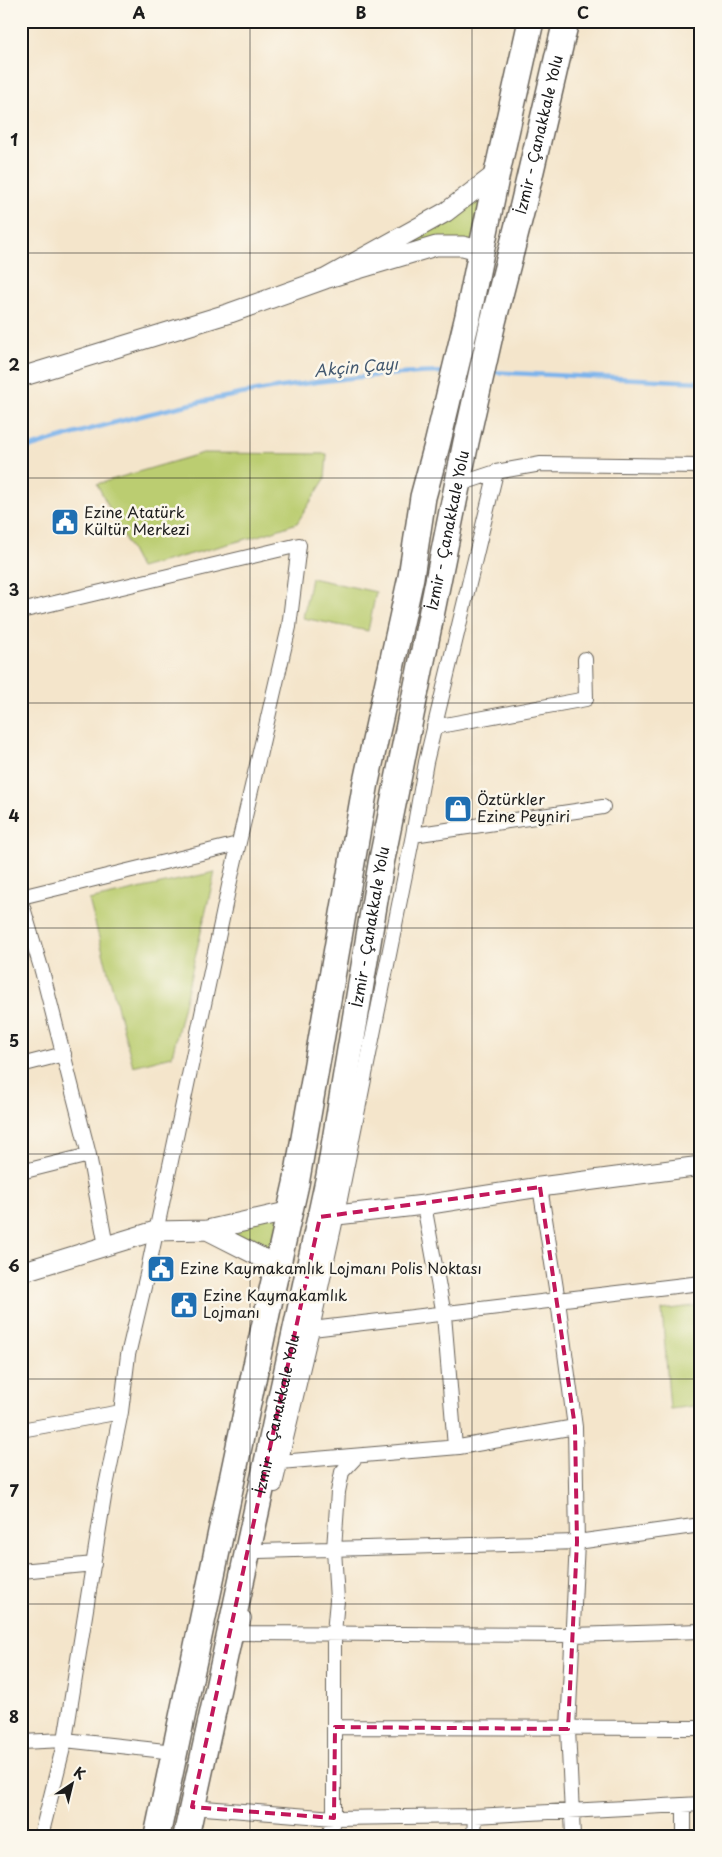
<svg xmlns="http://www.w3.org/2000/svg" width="722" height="1857" viewBox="0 0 722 1857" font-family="'Playpen Sans',sans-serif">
<rect width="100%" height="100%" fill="#fbf7ec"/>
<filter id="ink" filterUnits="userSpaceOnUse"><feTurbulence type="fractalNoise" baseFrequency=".02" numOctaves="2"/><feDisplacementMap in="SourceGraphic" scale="10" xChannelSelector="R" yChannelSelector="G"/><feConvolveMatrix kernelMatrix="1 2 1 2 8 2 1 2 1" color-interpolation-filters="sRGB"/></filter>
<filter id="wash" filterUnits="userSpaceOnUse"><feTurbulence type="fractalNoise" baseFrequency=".0096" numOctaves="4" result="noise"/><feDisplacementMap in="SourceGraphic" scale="20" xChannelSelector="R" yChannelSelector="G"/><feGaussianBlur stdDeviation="1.12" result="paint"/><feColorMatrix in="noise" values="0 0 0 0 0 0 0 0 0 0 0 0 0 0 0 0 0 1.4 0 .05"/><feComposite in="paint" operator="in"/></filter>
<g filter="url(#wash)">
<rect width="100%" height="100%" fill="#f4e5cb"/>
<path fill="#bbcd71" stroke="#6c7446" d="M497 173 482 251 463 246 325 279Z
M203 453 327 454 325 479 297 523 265 534 140 568 97 484Z
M311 578 376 592 368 631 303 618Z
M215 872 172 1056 133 1066 89 900Z
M291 1211 278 1266 207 1230Z
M701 1305V1405L670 1409 662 1310Z"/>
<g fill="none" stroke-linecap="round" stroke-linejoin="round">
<path stroke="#7bb3eb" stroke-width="4.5" d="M489 372 701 382
M21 450C159 406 301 375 446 372"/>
</g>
</g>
<g filter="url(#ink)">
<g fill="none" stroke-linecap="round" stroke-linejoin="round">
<defs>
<path id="street" d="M457 485 496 472 541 464 701 466
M21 611 299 545 289 627 230 881 148 1270 128 1355 121 1412 105 1491 65 1740 41 1836
M434 727 586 699 585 659
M413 835 603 807
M21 897 238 844
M21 901 42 971 89 1155 106 1246
M21 1065 64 1054
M21 1172 89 1155
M540 1187 558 1301 575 1427 577 1542 568 1729 573 1836
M424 1205 444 1315 455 1447
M312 1329 701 1283
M21 1430 121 1412
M280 1462 459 1447 575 1427
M275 1485 312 1329 337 1214 413 835 426 762 496 472
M259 1551 577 1542 701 1525
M21 1571 94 1564
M244 1618 240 1633 573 1635 701 1631
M335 1727 701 1728
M21 1742 65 1740 174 1752
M684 1806V1836
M192 1807 334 1818 475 1816 701 1804
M329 1836 334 1818V1633L337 1600 334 1549 338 1492 342 1472 357 1456
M474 1836 475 1816"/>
<path id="secondary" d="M482 251 463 246H436L325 279 446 212 497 173
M21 377 230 313 325 279
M320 1217 424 1205 540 1187 701 1166
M207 1230 278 1266
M21 1272 155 1231 207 1230 291 1211"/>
<g id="highway">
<path d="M157 1836 270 1299 296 1184 366 782 411 577 423 497 437 445 468 316 497 173 531 21"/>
<path id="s1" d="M186 1836 329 1176 381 864 466 442 493 322 523 205 566 21"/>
</g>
</defs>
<use href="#street" stroke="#686259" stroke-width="16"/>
<use href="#secondary" stroke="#686259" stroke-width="21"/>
<use href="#highway" stroke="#686259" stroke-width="28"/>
<use href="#street" stroke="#fff" stroke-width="14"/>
<use href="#secondary" stroke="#fff" stroke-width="19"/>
<use href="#highway" stroke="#fff" stroke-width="25"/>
</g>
</g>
<path fill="none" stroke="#c2185b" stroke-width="4" stroke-dasharray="10 6" stroke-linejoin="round" d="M540 1187 575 1427 577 1542 568 1729 335 1727 334 1818 192 1807 320 1217Z"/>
<path fill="none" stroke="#1c1c1c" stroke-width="1" stroke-opacity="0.55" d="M250 21V1836M472 21V1836M21 253H701M21 478H701M21 703H701M21 928H701M21 1154H701M21 1379H701M21 1604H701"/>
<defs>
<symbol id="civic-square" viewBox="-11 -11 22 22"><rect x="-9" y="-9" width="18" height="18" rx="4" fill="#1f6fb2" stroke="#fbf7ec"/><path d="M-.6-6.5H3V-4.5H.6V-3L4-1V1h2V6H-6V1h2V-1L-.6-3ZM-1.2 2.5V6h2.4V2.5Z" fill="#fff"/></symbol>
<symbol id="shop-square" viewBox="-11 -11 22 22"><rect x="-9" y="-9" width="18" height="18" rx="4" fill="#1f6fb2" stroke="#fbf7ec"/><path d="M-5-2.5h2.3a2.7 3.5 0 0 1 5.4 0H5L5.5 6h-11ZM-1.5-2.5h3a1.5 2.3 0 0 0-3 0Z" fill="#fff"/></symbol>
</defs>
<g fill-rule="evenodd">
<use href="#civic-square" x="49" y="506" width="32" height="32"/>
<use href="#shop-square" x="442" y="793" width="32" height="32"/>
<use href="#civic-square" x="145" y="1253" width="32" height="32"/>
<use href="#civic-square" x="168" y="1289" width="32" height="32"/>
</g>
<g text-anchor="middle" stroke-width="5" stroke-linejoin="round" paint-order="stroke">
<g font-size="15" fill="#1c1c1c" stroke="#fbf7ec">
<text dy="5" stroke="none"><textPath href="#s1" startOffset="1738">İzmir - Çanakkale Yolu</textPath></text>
<text dy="5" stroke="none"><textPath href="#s1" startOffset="1332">İzmir - Çanakkale Yolu</textPath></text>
<text dy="5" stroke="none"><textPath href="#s1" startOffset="928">İzmir - Çanakkale Yolu</textPath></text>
<text dy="5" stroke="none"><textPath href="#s1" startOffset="432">İzmir - Çanakkale Yolu</textPath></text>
</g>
<g font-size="15" fill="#1c1c1c" stroke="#fbf7ec" text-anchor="start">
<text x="84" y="518">Ezine Atatürk<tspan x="84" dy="17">Kültür Merkezi</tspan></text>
<text x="477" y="805">Öztürkler<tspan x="477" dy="17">Ezine Peyniri</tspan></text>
<text x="180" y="1274">Ezine Kaymakamlık Lojmanı Polis Noktası</text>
<text x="203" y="1301">Ezine Kaymakamlık<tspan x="203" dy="17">Lojmanı</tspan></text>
</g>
<g font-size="16" font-style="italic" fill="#42586f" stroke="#fbf7ec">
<text transform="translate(356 367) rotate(-5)" y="6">Akçin Çayı</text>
</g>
</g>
<rect width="722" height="1857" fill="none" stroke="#fbf7ec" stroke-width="55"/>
<g transform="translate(72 1784) rotate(35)" stroke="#fbf7ec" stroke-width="4" paint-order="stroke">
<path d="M0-4L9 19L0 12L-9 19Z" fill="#1c1c1c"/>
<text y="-8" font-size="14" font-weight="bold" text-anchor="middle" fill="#1c1c1c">K</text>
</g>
<rect x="28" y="28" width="666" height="1802" fill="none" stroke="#1c1c1c" stroke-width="2"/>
<g font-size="16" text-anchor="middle" font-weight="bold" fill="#1c1c1c">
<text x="139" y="19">A</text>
<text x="361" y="19">B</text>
<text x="583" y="19">C</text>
<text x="14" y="146">1</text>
<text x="14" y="371">2</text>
<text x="14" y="596">3</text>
<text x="14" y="822">4</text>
<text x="14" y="1047">5</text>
<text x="14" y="1272">6</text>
<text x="14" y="1497">7</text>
<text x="14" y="1723">8</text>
</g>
</svg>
